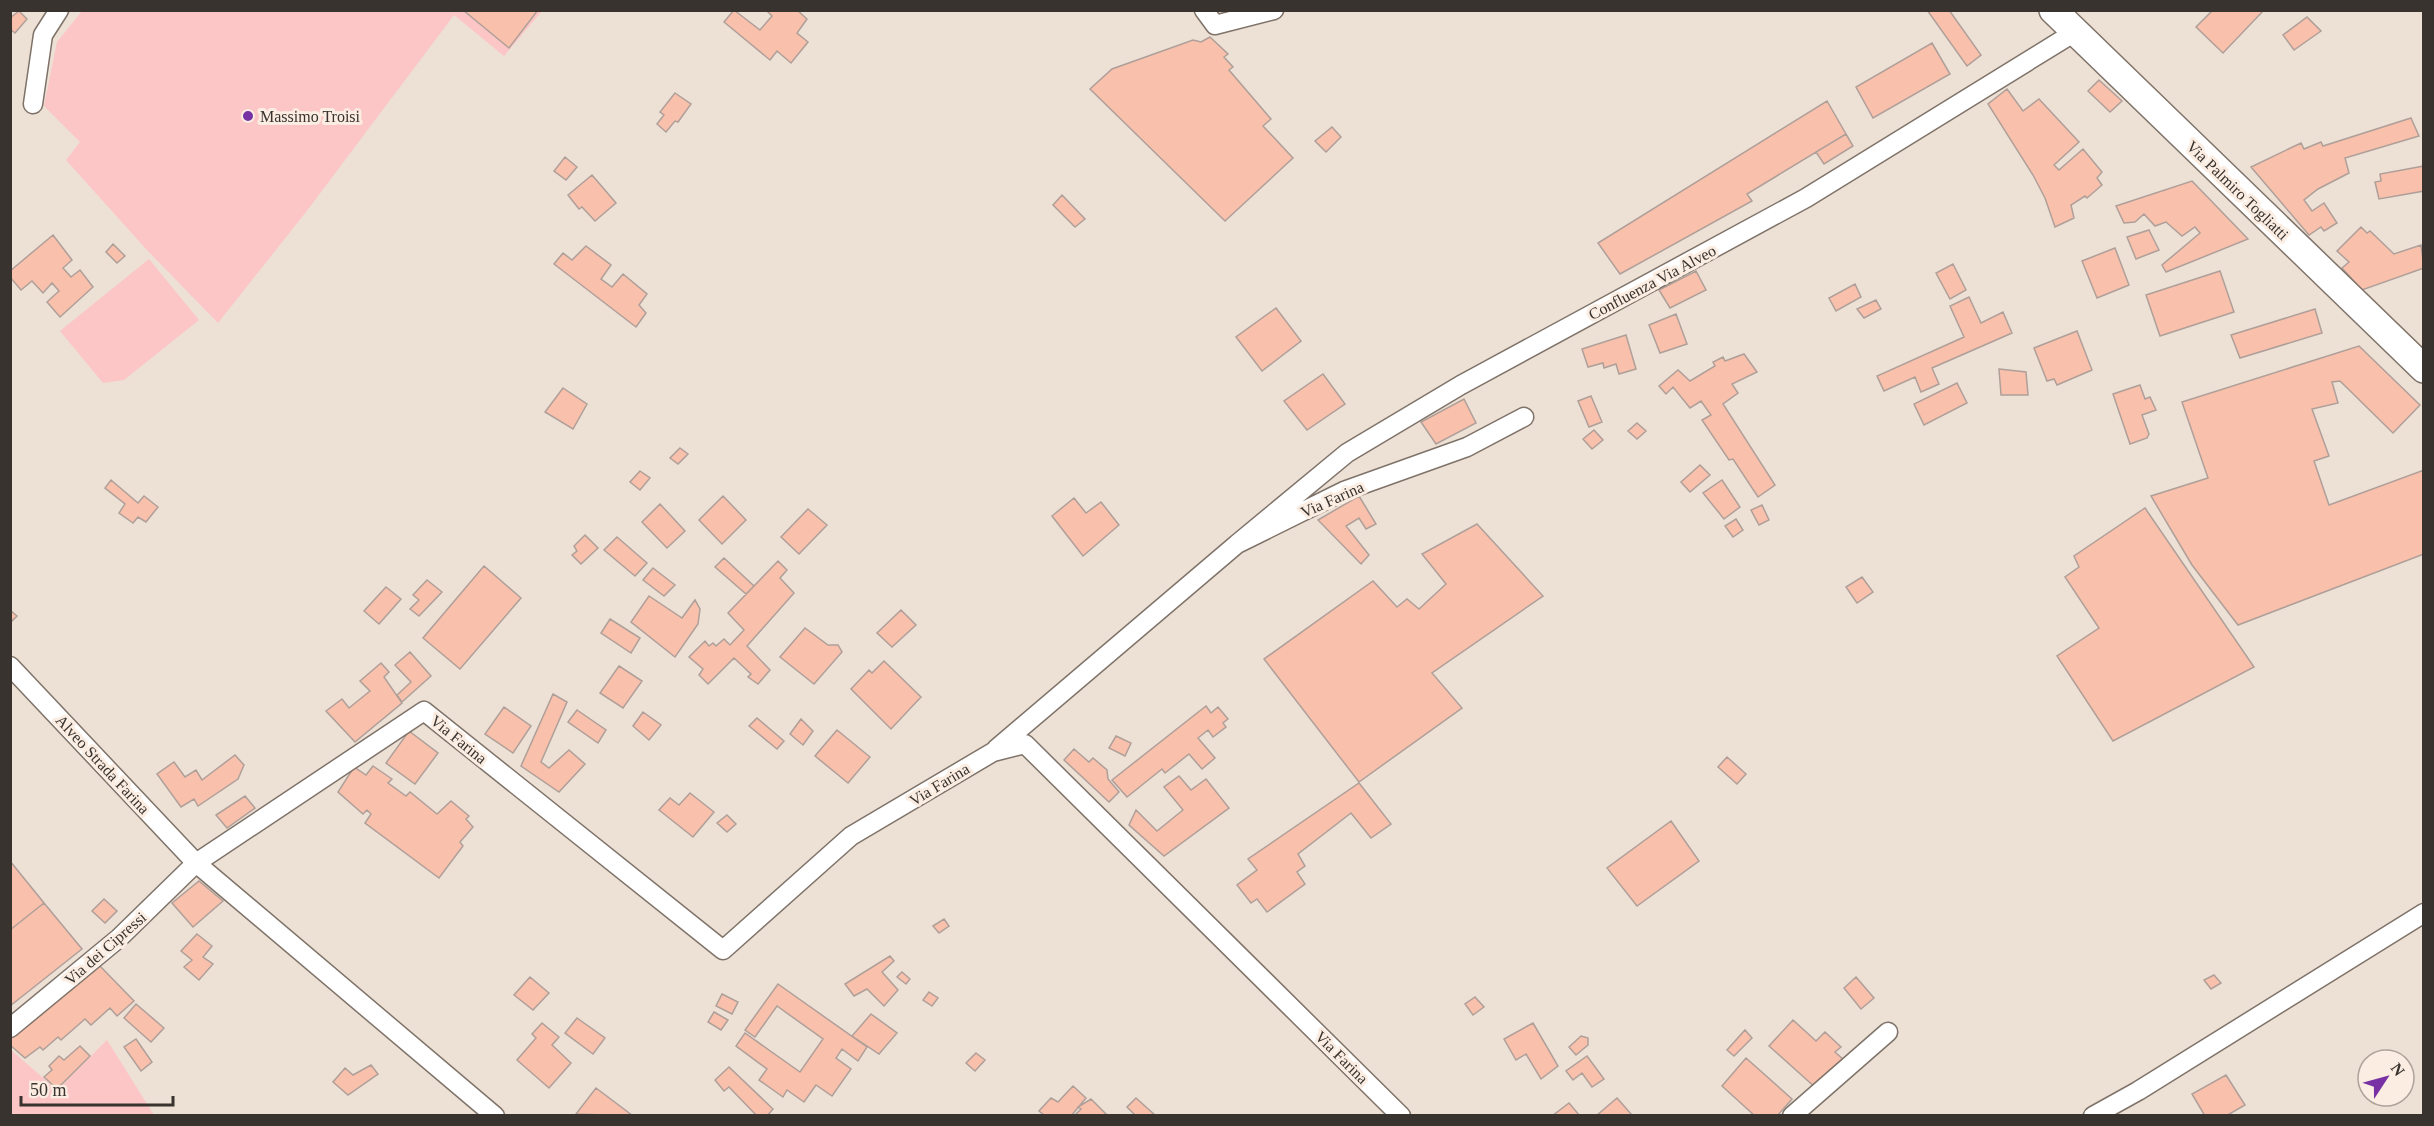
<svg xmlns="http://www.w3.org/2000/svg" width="2434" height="1126" viewBox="0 0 2434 1126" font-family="Georgia,serif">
<rect width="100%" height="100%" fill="#ede0d5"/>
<path fill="#fcc5c6" d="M82 11H542L504 56 454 15 306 212 218 323 146 249 66 160 80 142 44 106 57 42Z
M149 259 199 320 124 380 103 383 60 331Z
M107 1040 154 1115H11V1050L57 1090Z"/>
<path fill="#f9c0ac" stroke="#af9f99" stroke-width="1.5" d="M463 10H538L509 48Z
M734 10 760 30 772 16 766 10H797L807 19 797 33 808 42 791 63 777 51 770 60 724 22Z
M1927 10H1949L1981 55 1967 66Z
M2213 10H2264L2223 53 2196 27Z
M19 11 27 19 15 33 10 29V18Z
M2307 17 2321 31 2294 50 2283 35Z
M1210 37 1228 54 1224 57 1233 67 1229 70 1271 119 1263 126 1293 158 1225 221 1090 89 1112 69 1193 40 1201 42Z
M1932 43 1950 74 1873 118 1856 87Z
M2099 80 2122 101 2110 112 2088 91Z
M2007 89 2023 111 2039 99 2079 142 2054 165 2059 170 2083 149 2102 172 2097 178 2102 185 2087 198 2085 196 2071 205 2074 218 2055 227 2045 198 2033 175 1988 104Z
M675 93 691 104 678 122 675 121 666 132 657 124 664 115 660 112Z
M1827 101 1846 134 1747 194 1752 201 1620 274 1598 243Z
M2411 118 2419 136 2345 158 2349 173 2318 189 2304 200 2312 211 2324 203 2337 223 2324 231 2321 227 2309 235 2251 167 2301 143 2304 149 2321 142 2323 146Z
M1332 127 1341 137 1326 152 1315 141Z
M1846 134 1853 146 1824 164 1816 152Z
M565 157 577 167 566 180 554 171Z
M2424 166V191L2379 199 2375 182 2381 181 2380 174Z
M592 175 616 203 595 221 582 207 579 209 568 195Z
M2192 181 2248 239 2166 272 2162 265 2200 233 2195 227 2182 236 2166 222 2155 226 2144 214 2135 222 2124 223 2116 206Z
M1062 195 1085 219 1075 227 1053 205Z
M2361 227 2367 233 2370 231 2394 254 2421 245 2424 268 2362 290 2342 268 2349 262 2337 251Z
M2149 230 2159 250 2136 259 2127 237Z
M53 235 72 260 63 268 71 277 80 270 93 287 60 317 47 302 59 291 52 283 43 293 32 281 21 290 10 277V271Z
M113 244 125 256 117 263 106 252Z
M586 246 611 265 601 279 612 287 623 274 647 294 639 305 646 313 636 327 554 264 563 253 572 260Z
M2115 248 2129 285 2097 298 2082 261Z
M1953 264 1966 290 1950 299 1936 273Z
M1696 271 1706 290 1670 308 1659 290Z
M2220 271 2234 312 2160 336 2146 295Z
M1855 284 1861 297 1836 311 1829 298Z
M1969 297 1981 323 2003 312 2012 333 1932 368 1939 384 1921 392 1915 377 1884 391 1877 376 1964 337 1950 306Z
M1876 300 1881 309 1864 318 1857 309Z
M1276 308 1301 341 1262 371 1236 337Z
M2315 309 2322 333 2240 358 2231 335Z
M1676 314 1687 344 1660 353 1649 325Z
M2077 331 2092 370 2057 385 2054 379 2047 381 2034 348Z
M1626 335 1636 369 1619 374 1616 364 1604 368 1603 363 1588 367 1582 349Z
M2359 346 2420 405 2393 433 2340 381 2332 382 2338 403 2312 409 2329 456 2314 461 2329 505 2424 470V554L2238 625 2192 565 2151 496 2208 478 2182 402Z
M1744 354 1757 372 1732 384 1738 393 1723 404 1775 485 1758 497 1733 459 1729 460 1702 420 1711 415 1701 401 1690 408 1673 387 1666 394 1659 386 1678 370 1690 381 1715 366 1713 362 1723 357 1725 361Z
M1999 369 2026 372 2028 395H2001Z
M1323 374 1345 404 1307 430 1284 401Z
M1957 383 1967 403 1924 425 1914 404Z
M2140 385 2145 399 2150 397 2156 410 2142 415 2149 434 2147 438 2130 444 2113 394Z
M563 388 587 404 573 429 545 412Z
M1591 396 1602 422 1589 427 1578 401Z
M1464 399 1476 423 1436 444 1421 422Z
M1637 423 1646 431 1637 439 1628 431Z
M1594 430 1603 440 1592 449 1583 439Z
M680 448 688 454 678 464 670 458Z
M1700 465 1710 475 1690 492 1681 482Z
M640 471 650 478 640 490 630 482Z
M111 480 138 503 144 496 158 507 146 522 138 517 133 523 119 513 125 504 105 488Z
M1722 480 1740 507 1724 519 1703 493Z
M723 496 746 520 722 544 699 520Z
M1359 496 1376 524 1366 529 1359 518 1346 526 1369 555 1361 564 1318 520Z
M1074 498 1086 513 1101 502 1119 525 1083 556 1052 516Z
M660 504 685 531 667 548 642 522Z
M1762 505 1769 520 1759 525 1751 510Z
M2145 508 2254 667 2113 741 2057 656 2099 628 2065 577 2079 567 2074 556Z
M808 509 827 525 799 554 781 537Z
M1736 519 1743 530 1733 537 1725 526Z
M1477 524 1543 596 1432 673 1462 708 1359 782 1264 659 1373 581 1397 607 1407 599 1419 609 1446 584 1422 554Z
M585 535 598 548 581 564 572 555 577 551 574 546Z
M617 537 647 563 635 576 604 550Z
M724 558 754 586 746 594 715 567Z
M778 561 787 570 780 578 794 593 747 646 770 670 758 684 748 677 751 674 734 658 708 684 699 675 703 669 689 657 705 641 709 646 713 643 716 646 724 639 730 645 744 630 728 613Z
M484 566 521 598 460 669 423 638Z
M653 568 675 585 664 596 643 580Z
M1862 577 1873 592 1857 603 1846 587Z
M427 580 442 592 419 616 410 609 419 600 413 595Z
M386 587 401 599 379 624 364 611Z
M649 596 682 618 695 600 700 609 698 624 675 657 631 622Z
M10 610 17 616 10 623Z
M901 610 916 625 892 647 877 633Z
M610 619 640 638 631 653 601 633Z
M805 628 828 645H838L842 652 814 684 780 657Z
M410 652 431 676 402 702 397 695 411 682 395 665Z
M884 661 921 697 891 729 851 689 869 670 872 673Z
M381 663 389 672 384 677 402 703 355 742 326 711 342 699 349 708 370 691 360 681Z
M619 666 642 681 623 708 600 693Z
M553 694 567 702 541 762 549 768 569 750 585 764 559 792 521 766Z
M1206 706 1211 713 1218 707 1228 719 1223 723 1226 727 1213 737 1208 730 1198 738 1215 758 1202 769 1189 754 1165 773 1162 769 1127 797 1112 780Z
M504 707 531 726 513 753 485 734Z
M577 710 606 730 598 743 568 722Z
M643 712 661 725 649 740 633 726Z
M757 718 784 741 777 749 749 726Z
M801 719 813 731 803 745 790 734Z
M837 730 870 757 848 783 815 756Z
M409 731 438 753 415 784 386 763Z
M1116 736 1131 743 1125 756 1109 748Z
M1074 749 1089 762 1093 758 1107 770 1108 779 1119 792 1109 802 1064 760Z
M235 755 244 765 238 779 198 806 194 799 181 807 157 774 174 762 185 777 196 770 202 780Z
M1727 757 1746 774 1737 784 1718 767Z
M373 766 392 779 388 783 406 796 410 792 437 814 451 801 469 816 466 819 473 827 460 842 463 846 439 878 365 823 371 814 367 810 363 814 338 792 354 767 366 775Z
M1179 776 1191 790 1206 779 1229 808 1164 856 1129 825 1136 810 1157 831 1183 810 1164 787Z
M1359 783 1391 824 1371 838 1351 813 1298 854 1305 866 1297 872 1305 884 1267 912 1257 899 1251 903 1237 885 1257 870 1248 859Z
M690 793 714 812 693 837 659 810 670 798 679 805Z
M245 796 255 808 227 828 216 815Z
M727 815 736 824 727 832 717 823Z
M1671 821 1699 861 1637 906 1607 868Z
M10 861 44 903 10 930Z
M199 881 223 901 193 927 172 903Z
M104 899 117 911 105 923 92 911Z
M44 903 82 949 10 1006V930Z
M944 919 949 926 939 933 933 926Z
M197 934 212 946 203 957 213 964 199 980 184 967 192 960 181 951Z
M890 956 894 961 882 972 898 990 884 1006 867 989 854 996 845 984Z
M99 965 134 1001 117 1016 110 1008 91 1025 85 1019 61 1040 58 1037 43 1050 40 1047 25 1058 10 1045V1038Z
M902 972 910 979 906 984 897 977Z
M2214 975 2221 983 2211 989 2204 980Z
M530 977 549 993 533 1010 514 995Z
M1856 977 1874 998 1861 1009 1844 988Z
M778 984 867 1047 858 1061 842 1049 836 1058 851 1069 832 1096 816 1085 804 1102 787 1090 783 1097 759 1080 767 1069 736 1046 745 1033 800 1072 823 1039 777 1006 755 1037 745 1030Z
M929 992 938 998 932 1006 923 1000Z
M722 994 738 1002 732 1014 716 1006Z
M1475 997 1484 1007 1473 1015 1465 1004Z
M136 1004 164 1028 151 1042 124 1018Z
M714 1012 728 1020 721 1030 708 1022Z
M871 1014 897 1033 879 1054 852 1036Z
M577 1018 605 1038 593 1054 565 1033Z
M1793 1020 1816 1041 1825 1032 1841 1047 1835 1052 1844 1060 1817 1089 1769 1046Z
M542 1023 559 1037 552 1045 571 1063 549 1088 517 1060 536 1038 532 1034Z
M1533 1023 1558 1066 1541 1079 1526 1054 1516 1060 1504 1039Z
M1745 1030 1752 1038 1734 1056 1727 1050Z
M1581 1036 1588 1038V1045L1576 1055 1569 1047Z
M136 1039 152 1062 141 1071 124 1047Z
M80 1046 90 1056 57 1089 44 1077 52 1070 49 1066 59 1056 64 1060Z
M976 1053 985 1060 975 1071 966 1063Z
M1587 1056 1604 1079 1592 1087 1582 1073 1573 1080 1566 1071Z
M1746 1058 1792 1099 1777 1116H1755L1722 1086Z
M371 1065 378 1074 348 1095 333 1082 345 1068 353 1075Z
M729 1067 773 1109 767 1116H757L729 1087 724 1091 715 1080Z
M2226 1075 2245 1105 2226 1116H2205L2192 1094Z
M1073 1086 1086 1098 1071 1116H1045L1039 1111 1051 1098 1058 1102Z
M596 1088 633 1116 576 1114Z
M1136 1098 1156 1116H1136L1127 1107Z
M1617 1098 1631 1114 1629 1116H1596Z
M1091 1099 1108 1116H1074L1081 1109 1078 1107Z
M1569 1103 1580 1116H1552Z"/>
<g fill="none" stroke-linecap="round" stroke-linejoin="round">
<defs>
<path id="street" d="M1204 10 1215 25 1274 10
M33 104 43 35 59 10
M1237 544 1347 453 1461 385 1806 198 2075 32
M10 666 196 863 119 938 10 1028
M996 749 1237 544 1344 491 1467 447 1524 417
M495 1116 196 863 424 711 723 950 851 836 993 752 1025 744 1401 1116
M1792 1116 1888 1032
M2093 1116 2138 1091 2424 913"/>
<path id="secondary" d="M2053 10 2424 369"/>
</defs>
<use href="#street" stroke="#7f7369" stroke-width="21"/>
<use href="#secondary" stroke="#7f7369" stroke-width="30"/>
<use href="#street" stroke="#fff" stroke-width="18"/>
<use href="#secondary" stroke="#fff" stroke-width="27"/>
</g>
<circle fill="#7731a4" stroke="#fbede2" stroke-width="2" cx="248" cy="116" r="6"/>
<g text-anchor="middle" stroke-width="6" stroke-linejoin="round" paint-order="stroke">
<g font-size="16" fill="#38332f" stroke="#fbede2" text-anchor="start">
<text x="260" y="122">Massimo Troisi</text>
</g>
<g font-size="16" fill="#38332f" stroke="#fbede2">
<text transform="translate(2238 190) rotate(44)" y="6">Via Palmiro Togliatti</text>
<text transform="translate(1652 282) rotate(-28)" y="6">Confluenza Via Alveo</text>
<text transform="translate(1332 499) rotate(-24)" y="6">Via Farina</text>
<text transform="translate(459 739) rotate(39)" y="6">Via Farina</text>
<text transform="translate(103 764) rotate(47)" y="6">Alveo Strada Farina</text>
<text transform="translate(939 784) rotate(-31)" y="6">Via Farina</text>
<text transform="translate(105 948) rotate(-41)" y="6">Via dei Cipressi</text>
<text transform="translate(1342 1057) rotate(45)" y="6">Via Farina</text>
</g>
</g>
<rect width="2434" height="1126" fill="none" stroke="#38332f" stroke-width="24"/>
<g transform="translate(2386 1078) rotate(54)"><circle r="28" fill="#fbede2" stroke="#ada39a" stroke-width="1.5"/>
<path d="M0-4.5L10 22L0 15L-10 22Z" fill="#7731a4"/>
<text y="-9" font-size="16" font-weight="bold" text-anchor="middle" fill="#38332f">N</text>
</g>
<path d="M21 1096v9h152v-9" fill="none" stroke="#38332f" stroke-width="3"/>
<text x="30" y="1096" font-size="18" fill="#38332f" stroke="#fbede2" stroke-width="4.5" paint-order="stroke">50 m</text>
</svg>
